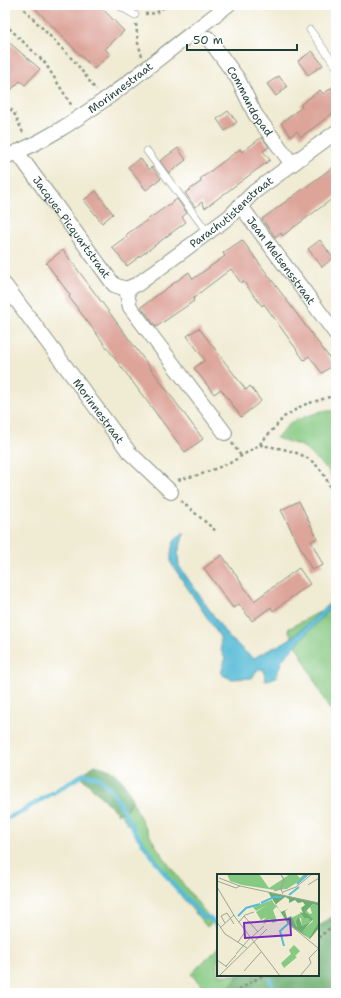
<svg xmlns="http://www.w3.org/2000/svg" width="341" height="998" viewBox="0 0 341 998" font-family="'Shantell Sans',sans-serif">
<rect width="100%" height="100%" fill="#fff"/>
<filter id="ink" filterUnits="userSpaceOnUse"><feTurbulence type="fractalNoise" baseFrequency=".025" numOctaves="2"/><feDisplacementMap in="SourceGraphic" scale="8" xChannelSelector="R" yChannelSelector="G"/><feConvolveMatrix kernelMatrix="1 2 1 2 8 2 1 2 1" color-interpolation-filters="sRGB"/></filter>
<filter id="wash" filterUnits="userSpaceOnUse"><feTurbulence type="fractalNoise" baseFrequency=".012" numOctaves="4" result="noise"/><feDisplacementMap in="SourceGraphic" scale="16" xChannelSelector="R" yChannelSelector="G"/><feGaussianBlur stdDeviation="0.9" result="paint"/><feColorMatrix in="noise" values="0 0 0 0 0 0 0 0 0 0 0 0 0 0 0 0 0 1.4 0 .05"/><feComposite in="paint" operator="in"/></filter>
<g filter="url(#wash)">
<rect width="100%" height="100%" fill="#f0ebd3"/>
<path fill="#86c982" stroke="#52835b" d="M322 411H336V485L328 470 302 446 276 438 291 422Z
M336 603V706L329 709 288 629Z
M132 800C151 846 182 883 213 922L207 927 181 896 120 813 125 811Z
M218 947V975H239L225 993H208L191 974Z"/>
<path fill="#6cad70" stroke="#467552" d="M94 765C114 768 126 781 132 800L125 811 118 814 81 777Z
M336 914V993H225L239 975H318V927Z"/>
<path fill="#58bcd7" stroke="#3c7c86" d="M184 533 178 553 179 566 229 638C241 645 242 652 254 658 265 651 277 647 288 640 304 629 318 613 333 600L336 595V602L282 660 276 677 265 681 264 669 257 670 252 678 231 679 221 674 225 659 221 650 220 637 171 563C171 550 171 539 184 533Z"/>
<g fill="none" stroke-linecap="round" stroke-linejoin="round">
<path stroke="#58bcd7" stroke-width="4.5" d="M5 819 19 813 84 774 99 778 113 792 137 835 171 882 203 917 210 918 218 927
M270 980 276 993"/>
</g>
<g id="blocks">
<path fill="#dda49a" d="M32 5H99L124 31 105 49 110 54 94 69Z
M5 39 40 69 25 85 20 81 5 96Z
M312 51 323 65 308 75 298 61Z
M279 76 287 87 276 96 267 84Z
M336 85V111L301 137 297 131 291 136 281 123 302 107 300 105 320 90 323 94Z
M228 111 237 122 225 131 217 119Z
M262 137 269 147 263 151 270 160 205 208 202 202 195 207 185 193 202 181 200 179 240 149 242 152Z
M178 148 186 160 169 173 160 161Z
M140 158 149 170 152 167 161 179 146 190 128 167Z
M336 165V196L282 236 281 233 275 237 262 219Z
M96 191 113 214 102 223 84 200Z
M177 199 187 213 182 217 186 222 127 266 112 247 127 236V234Z
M242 240 334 364 322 373 309 356 304 360 264 304 262 306 243 281 241 283 231 269 202 291 193 299 194 301 156 327 141 307 189 272 193 279 225 256 223 253Z
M320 240 333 258 322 267 308 249Z
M63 250 203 439 185 452 69 297 70 295 46 263Z
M199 328 246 390 250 386 261 401 241 417 221 389 214 394 194 368 205 360 187 336Z
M299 501 317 538 311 541 323 565 312 570 281 510Z
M222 555 254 601 299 568 310 584 273 611 271 607 252 621 239 604 233 608 204 568Z"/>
</g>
</g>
<g filter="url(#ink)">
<use href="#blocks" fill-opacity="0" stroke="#889484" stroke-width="1"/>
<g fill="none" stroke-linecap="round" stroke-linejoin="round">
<defs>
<path id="lane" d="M118 5 135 15
M310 30 336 66
M147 151 208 233"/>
<g id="street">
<path id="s1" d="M208 38 238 79 255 114 292 164"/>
<path id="s2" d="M17 152 114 285 126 289 130 307 225 433"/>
<path id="s3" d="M5 157C44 142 76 120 110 96 150 66 189 35 228 5"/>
<path id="s4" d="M240 205 336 334"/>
<path id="s5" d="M5 285 129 452 171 492"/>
<path id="s6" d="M126 289 138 284 229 217 254 192 336 132"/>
</g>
</defs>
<use href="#lane" stroke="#889484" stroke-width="8"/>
<use href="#street" stroke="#889484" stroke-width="16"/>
<path stroke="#889484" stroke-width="2.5" stroke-dasharray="3 3" stroke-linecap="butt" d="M20 5 76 63 96 90
M145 14 156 13 167 5
M5 24 45 63 72 106
M136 24 138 43 142 56
M5 106 13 111 24 135
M232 443 241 456
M260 445C279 448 304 451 318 467 326 475 331 490 336 500
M178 480 202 474 230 463 259 445 284 417 303 405 336 395
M181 501 216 531
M318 938 336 923
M234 993 263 975"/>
<use href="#lane" stroke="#fff" stroke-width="7"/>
<use href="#street" stroke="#fff" stroke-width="14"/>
</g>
</g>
<g text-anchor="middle" stroke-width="3.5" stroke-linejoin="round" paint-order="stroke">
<g font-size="11" fill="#1f3d34" stroke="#fff">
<text dy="4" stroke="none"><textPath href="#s3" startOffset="135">Morinnestraat</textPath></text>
<text dy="4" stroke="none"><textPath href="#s1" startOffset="76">Commandopad</textPath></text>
<text dy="4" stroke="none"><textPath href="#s6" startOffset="131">Parachutistenstraat</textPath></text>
<text dy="4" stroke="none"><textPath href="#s2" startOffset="93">Jacques Picquartstraat</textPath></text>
<text dy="4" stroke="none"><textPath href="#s4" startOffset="69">Jean Melsensstraat</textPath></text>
<text dy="4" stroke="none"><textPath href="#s5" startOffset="157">Morinnestraat</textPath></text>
</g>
</g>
<g transform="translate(217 874)">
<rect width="102" height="102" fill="#f0ebd3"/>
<path d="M10 0H42L52 14 66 5 63 0 67 4 73 0H79L83 4 87 0H93L70 15 58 16 25 11 13 7ZM55 26 59 33 56 36 60 47 56 49 53 45 47 50 46 47 49 43 44 46 39 38 50 31 39 37 36 33ZM96 30 102 32V47L92 64 84 58 96 47 88 38 89 36 93 40 95 39 93 33ZM84 39 87 44H92L93 48 85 52 84 44H81V53L74 44ZM77 71 83 77 78 82 80 83 67 94 64 89 74 80 72 76Z" fill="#86c982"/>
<path d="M51 18 102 29V32L96 30 88 38 96 45 85 58 92 64 102 47V54L93 65 71 50ZM68 23 72 25V29L78 26 81 29 86 28 88 31 84 34 86 39 83 38 87 44H92L93 48 85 52 82 43 79 47 80 53 74 42 70 44 68 37 71 35 64 38 58 31Z" fill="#6cad70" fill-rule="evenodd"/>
<path fill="none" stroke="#58bcd7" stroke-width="2" d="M80 10 91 0M72 21 82 13M44 29 57 23H65M21 42 29 34 43 30M67 72 63 57 72 49"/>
<path fill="none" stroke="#9ca593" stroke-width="1" d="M64 0 67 6 64 15M2 4 23 12 102 29M0 7 19 14 23 12M91 11 102 4M0 13 18 43 63 102M57 17 64 15 66 20M66 18 79 13 95 0M27 42 41 58M0 48 8 60 30 74M22 48 28 41 37 38M8 49 4 42 10 39 17 50M73 51 101 74M3 54 17 41M35 63 47 52M21 68 28 58M19 80 33 64M0 86 10 93M9 92 19 81M27 97 44 78M2 102 50 55M83 102 94 89 92 84 102 74"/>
<path fill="#7b2cbf" fill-opacity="0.15" stroke="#7b2cbf" stroke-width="2" d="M73 45 74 61 28 64 27 49Z"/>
<rect width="102" height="102" fill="none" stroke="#1f3d34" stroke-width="2"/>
</g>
<rect width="341" height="998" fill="none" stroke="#fff" stroke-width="20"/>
<path d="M187 44v6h110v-6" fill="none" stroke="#1f3d34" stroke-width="2"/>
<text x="193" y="44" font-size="12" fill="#1f3d34" stroke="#ffffff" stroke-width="3" paint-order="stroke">50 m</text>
</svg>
